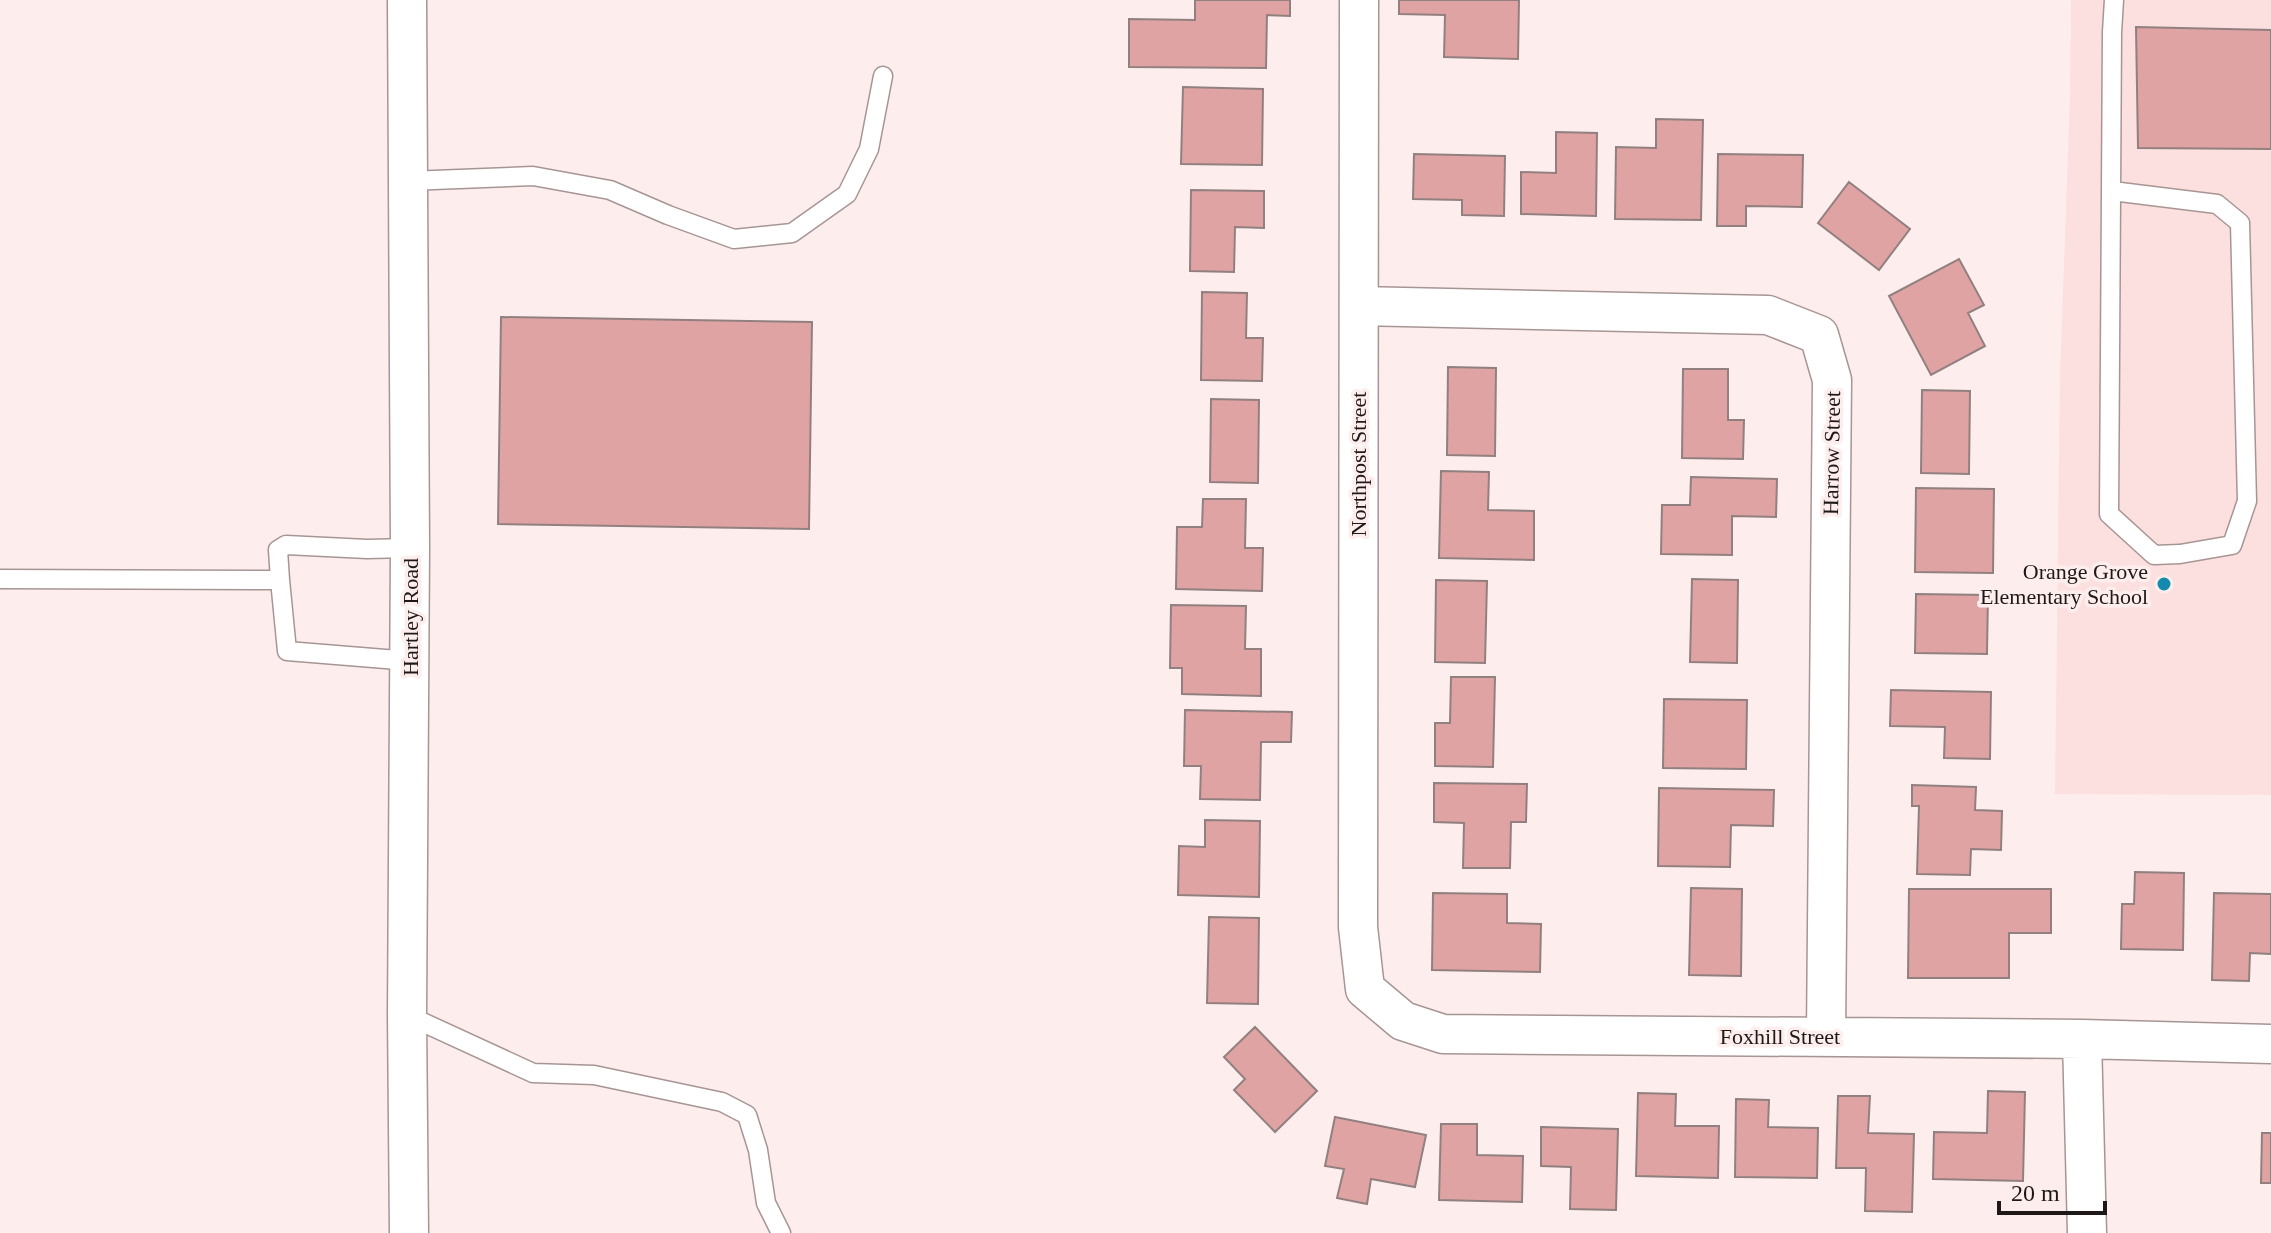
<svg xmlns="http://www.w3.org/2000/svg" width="2271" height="1233" viewBox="0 0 2271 1233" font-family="Georgia,serif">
<rect width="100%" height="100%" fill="#fdeeed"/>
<path fill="#fce0df" d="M2071 0H2271V795L2055 794 2060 373 2070 98Z"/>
<path fill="#dfa3a3" stroke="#91807f" stroke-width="2" d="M1195 0H1290V16L1267 15 1266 68 1129 67V19L1195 20Z
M1399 0H1519L1518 59 1444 57 1445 15 1399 14Z
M2136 27 2271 30V149L2138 148Z
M1183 87 1263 89 1262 165 1181 164Z
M1656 119 1703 120 1701 220 1615 219 1616 147 1656 148Z
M1556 132 1597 133 1596 216 1521 214V172L1556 173Z
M1414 154 1505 156 1504 216 1462 215V200L1413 199Z
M1718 154 1803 155 1802 207 1746 206V226H1717Z
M1849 182 1910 229 1879 270 1818 223Z
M1191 190 1264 191V228L1235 227 1234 272 1190 271Z
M1959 259 1984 305 1968 313 1985 346 1931 375 1889 296Z
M1202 292 1247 293 1246 338H1263L1262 381 1201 380Z
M501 317 812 322 809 529 498 524Z
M1448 367 1496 368 1495 456 1447 455Z
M1683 369H1728V420H1744L1743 459 1682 458Z
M1922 390 1970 391 1969 474 1921 473Z
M1211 399 1259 400 1258 483 1210 482Z
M1441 471 1489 472 1488 510 1534 511V560L1439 558Z
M1691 477 1777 479 1776 517 1732 516V555L1661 554 1662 505H1690Z
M1916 488 1994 489 1993 573 1915 572Z
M1203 499H1246L1245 548H1263L1262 591 1176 589 1177 527H1202Z
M1692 579 1738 580 1737 663 1690 662Z
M1436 580 1487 581 1485 663 1435 662Z
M1916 594 1988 595 1987 654 1915 653Z
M1171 605 1246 606 1245 649H1261V696L1182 694V668H1170Z
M1451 677H1495L1493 767 1435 766V723H1450Z
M1891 690 1991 692 1990 759 1944 758 1945 727 1890 726Z
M1664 699 1747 700 1746 769 1663 768Z
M1185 710 1292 712 1291 742H1261L1260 800 1200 799 1201 766H1184Z
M1434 783 1527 784 1526 822H1511L1510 868H1463L1464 823 1434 822Z
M1912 785 1976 787 1975 810 2002 811 2001 850 1971 849 1970 875 1917 874 1919 806H1912Z
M1659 788 1774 790 1773 826 1731 825 1730 867 1658 866Z
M1205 820 1260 821 1259 897 1178 895 1179 846 1205 847Z
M2135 872 2184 873 2183 950 2121 949 2122 904H2134Z
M1691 888 1742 889 1741 976 1689 975Z
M1909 889H2051V933H2009V978H1908Z
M1433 893 1507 894V923L1541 924 1540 972 1432 970Z
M2214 893 2271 894V954L2250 953 2249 981 2212 980Z
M1209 917 1259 918 1258 1004 1207 1003Z
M1255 1027 1317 1091 1275 1132 1234 1090 1245 1079 1224 1057Z
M1988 1091 2025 1092 2023 1181 1933 1179 1934 1132 1987 1133Z
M1638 1093 1676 1094 1675 1126H1719L1718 1178 1636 1176Z
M1838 1096H1870L1868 1133 1914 1134 1912 1212 1865 1211 1866 1168H1836Z
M1736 1099 1769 1100 1768 1127 1818 1128 1817 1178 1735 1177Z
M1335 1117 1426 1135 1415 1187 1371 1179 1367 1204 1337 1198 1344 1169 1325 1166Z
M1441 1124H1477V1155L1523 1156 1522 1202 1439 1200Z
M1541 1127 1618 1129 1616 1210 1570 1209 1571 1167 1541 1166Z
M2262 1133H2271V1183H2261Z"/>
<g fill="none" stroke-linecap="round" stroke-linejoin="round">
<defs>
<path id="lane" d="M408 181 533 176 610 190 668 215 734 239 792 233 847 194 869 149 883 76
M2112 191 2217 204 2240 223 2247 501 2232 545 2180 554 2154 555 2109 514 2112 32 2114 0
M0 579 280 580 287 651 410 661
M280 580 278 550 286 545 367 549 410 548
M407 1015 533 1073 594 1075 722 1102 747 1115 758 1150 766 1203 781 1233"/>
<path id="street" d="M407 0 410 548 407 1015 409 1233
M1359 0 1358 927 1365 989 1403 1021 1443 1034 2082 1039 2271 1044
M1359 306 1768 315 1819 335 1832 380 1826 1036
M2082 1039 2087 1233"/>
</defs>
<use href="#lane" stroke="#a79594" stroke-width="21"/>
<use href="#street" stroke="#a79594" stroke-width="41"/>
<use href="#lane" stroke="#fff" stroke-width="18"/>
<use href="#street" stroke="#fff" stroke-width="38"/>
</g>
<circle fill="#148bae" stroke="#fdeeed" stroke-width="3" cx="2164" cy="584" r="8"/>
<g text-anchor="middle" stroke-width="7" stroke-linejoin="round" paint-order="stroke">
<g font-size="22" fill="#1e1818" stroke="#fdeeed">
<text transform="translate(1831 453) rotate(-89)" y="8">Harrow Street</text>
<text transform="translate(1358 464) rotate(-90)" y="8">Northpost Street</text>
<text transform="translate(410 617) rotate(-90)" y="8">Hartley Road</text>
<text x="1780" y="1044">Foxhill Street</text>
</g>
<g font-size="22" fill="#1e1818" stroke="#fdeeed" text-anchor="end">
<text x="2148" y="579">Orange Grove<tspan x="2148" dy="25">Elementary School</tspan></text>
</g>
</g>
<path d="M1999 1201v12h106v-12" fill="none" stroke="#1e1818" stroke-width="4"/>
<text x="2011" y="1201" font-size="24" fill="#1e1818" stroke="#fdeeed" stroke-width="6" paint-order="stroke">20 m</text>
</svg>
